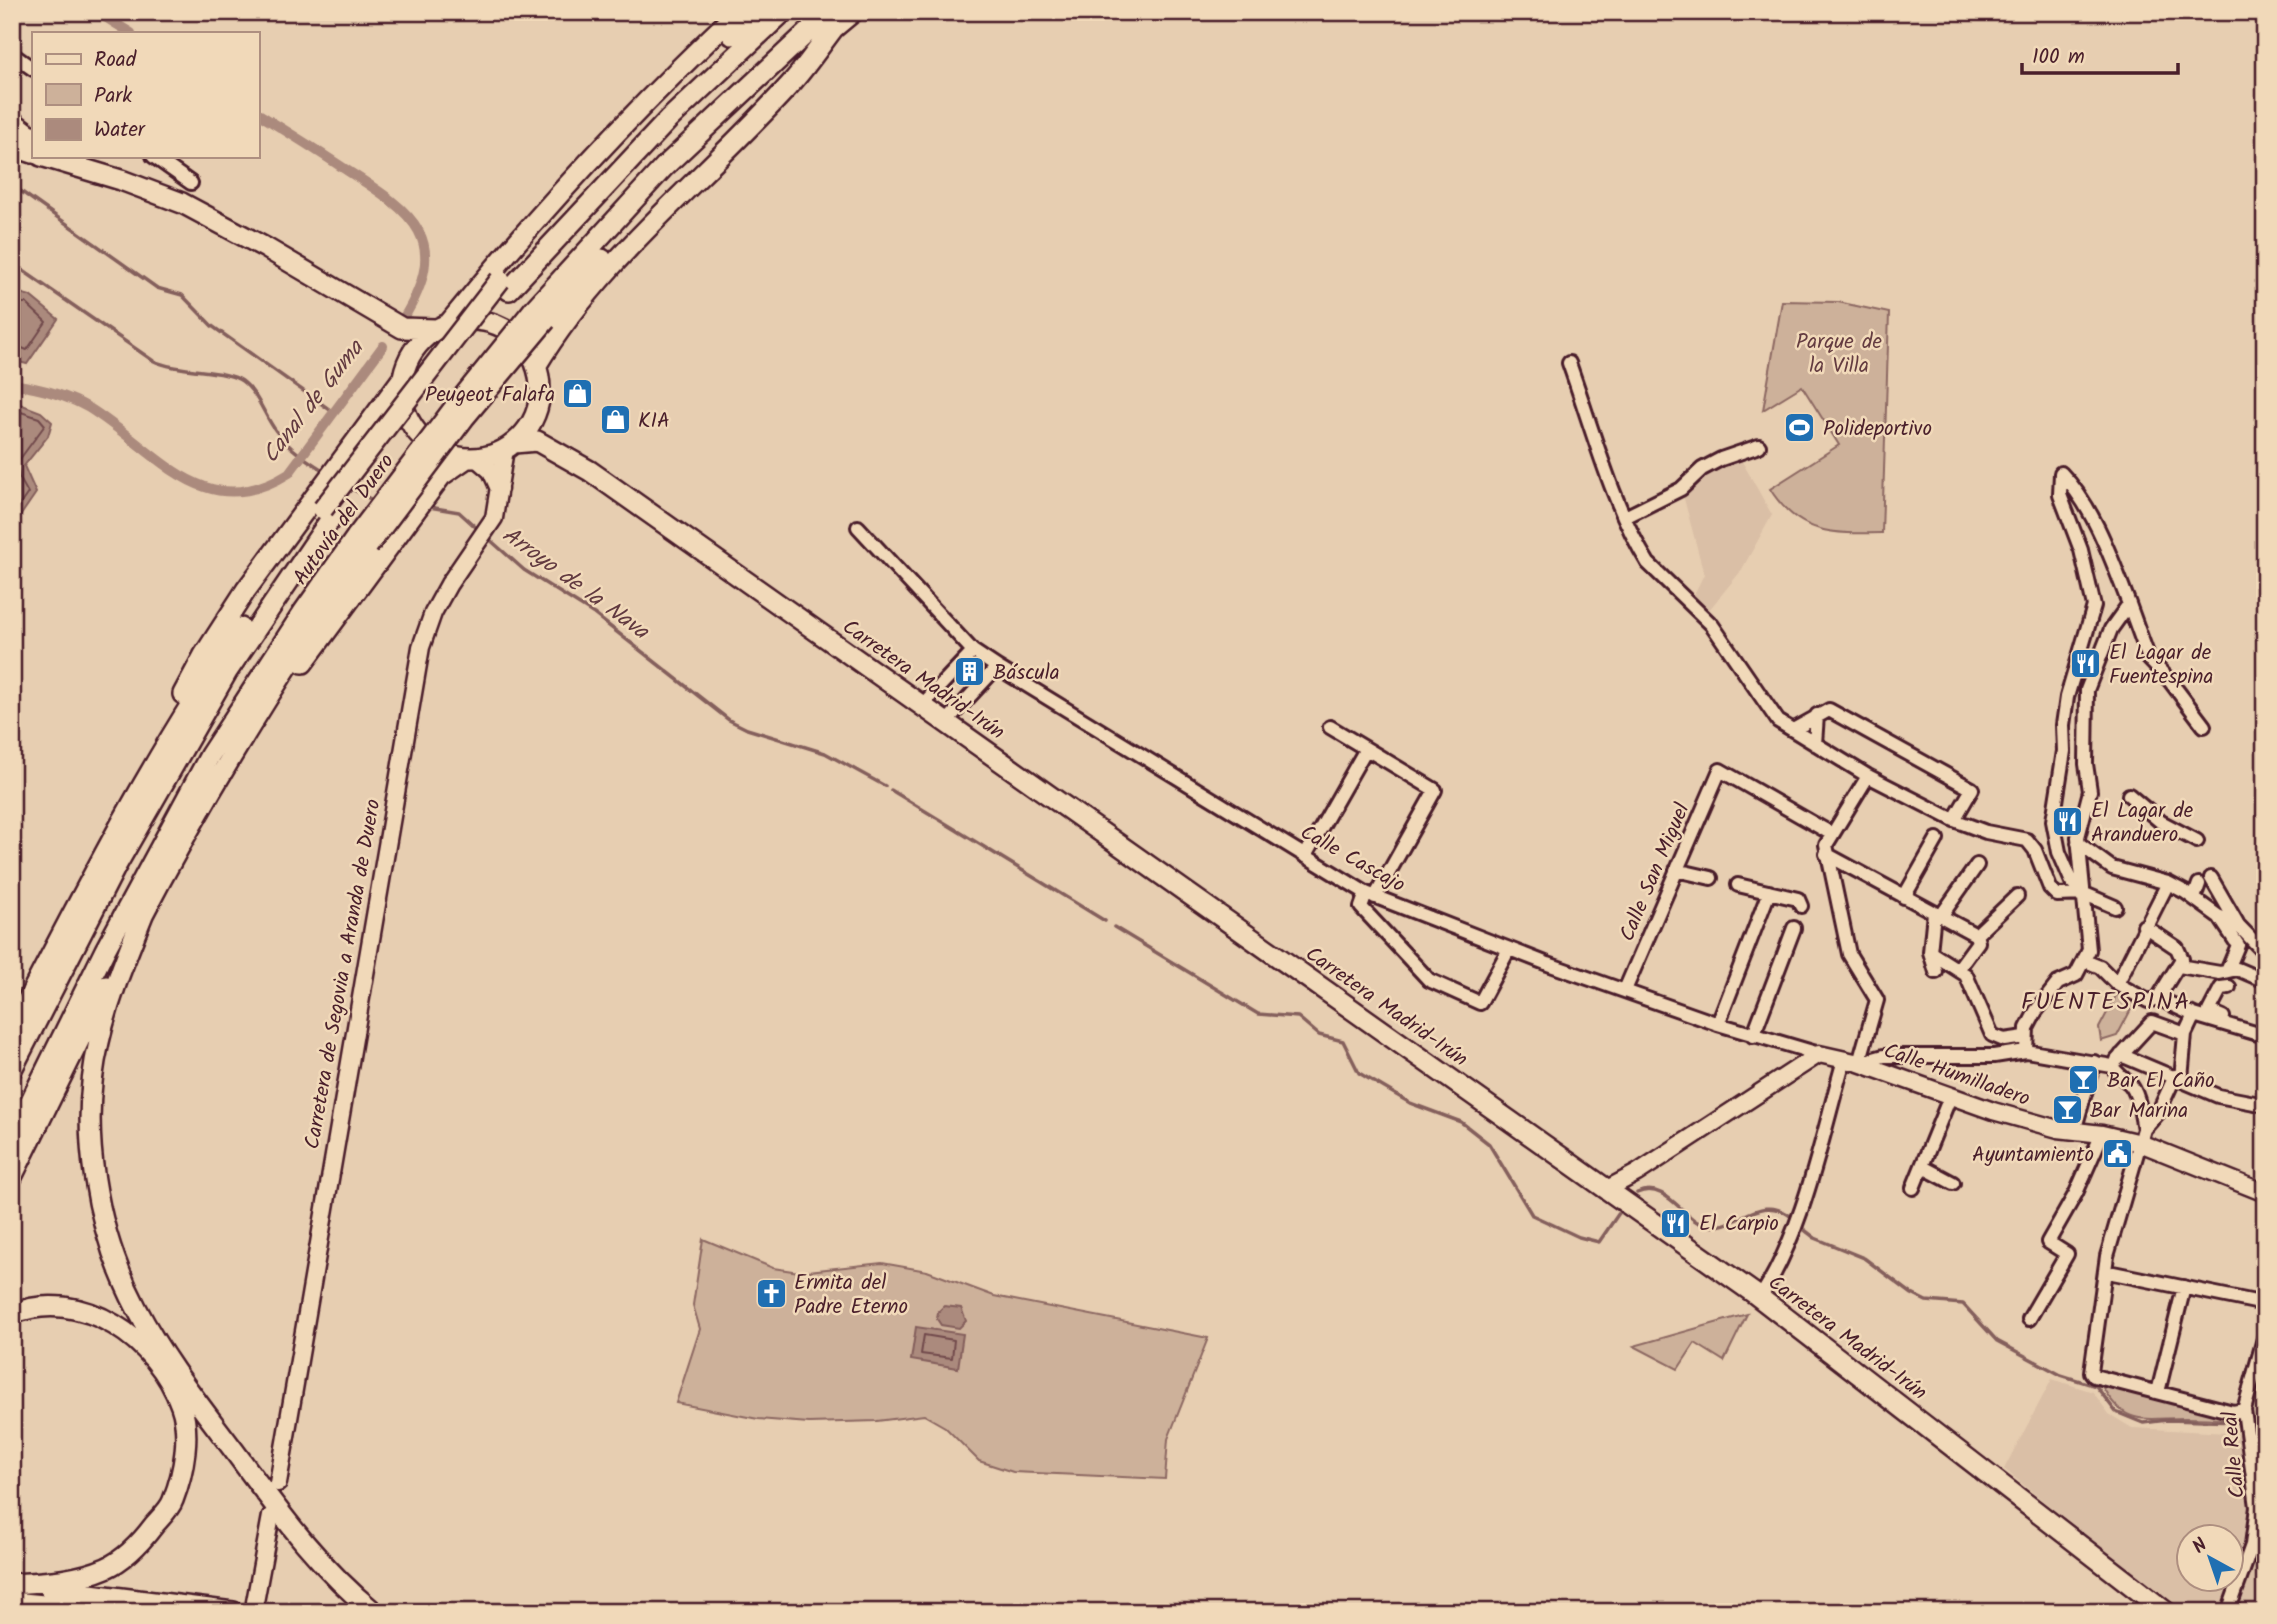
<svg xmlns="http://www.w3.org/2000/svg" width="2277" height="1624" viewBox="0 0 2277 1624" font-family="Kalam,sans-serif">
<rect width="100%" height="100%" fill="#e7ceb1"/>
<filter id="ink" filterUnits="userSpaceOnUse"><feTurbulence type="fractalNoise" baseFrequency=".0143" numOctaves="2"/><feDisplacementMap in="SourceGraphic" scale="14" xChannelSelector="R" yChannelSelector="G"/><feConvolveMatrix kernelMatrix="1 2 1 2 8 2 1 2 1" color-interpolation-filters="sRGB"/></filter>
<g filter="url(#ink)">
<path fill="#dabfa6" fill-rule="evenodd" d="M1739 456 1772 515 1741 571 1709 610 1692 599 1704 574 1683 495 1703 474Z
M2052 1379 2093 1392 2109 1414 2132 1428 2265 1435V1612H2180L2004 1469ZM2190 1536H2232V1578H2190Z"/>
<path fill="#cdb19a" stroke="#8c6862" stroke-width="2" d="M1782 301 1838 302 1889 313 1882 533C1833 534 1799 535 1770 489L1839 445 1802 386 1763 410Z
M2119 990 2136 1000 2117 1036 2101 1041 2099 1028Z
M703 1239 773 1268 799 1272 882 1263 927 1271 994 1296 1208 1338 1168 1439 1165 1479 1013 1472 979 1461 945 1427 924 1415 877 1421 809 1423 758 1419 676 1403 700 1329 693 1305Z
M1747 1314 1724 1361 1695 1343 1678 1369 1634 1346Z
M2101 1384 2235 1420C2219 1419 2202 1418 2185 1418 2145 1418 2124 1428 2101 1384Z"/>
<path fill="#ab8a7d" stroke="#845f5c" stroke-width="2" d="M20 293 30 296 58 319 27 364 15 361 12 297Z
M12 401 41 412 52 422 48 436 24 466 36 493 12 528Z
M944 1306 961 1308 966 1321 959 1328 941 1325 937 1319 938 1312Z
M916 1327 963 1334 958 1368 911 1360Z"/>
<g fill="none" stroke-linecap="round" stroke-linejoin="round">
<path stroke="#714a4c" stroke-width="2" d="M12 303H26L46 322 27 350 12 344
M12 409 39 418 45 425 17 463 19 477 28 493 12 516
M924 1335 954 1340 952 1358 921 1354Z"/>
<path stroke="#845f5c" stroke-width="3.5" d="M12 185 157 288 182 295 212 326 333 412
M12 263 152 360C177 373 226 369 242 381 258 393 264 415 276 431 289 449 307 460 326 472
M347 486 374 501
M429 507 459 512 480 531
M488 538 524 570 594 614 729 720 747 729 825 753 885 786
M891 790 1105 921
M1114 927 1258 1014 1298 1017 1319 1035 1343 1041 1359 1073 1410 1103 1461 1122 1489 1144 1532 1215 1579 1237 1599 1242 1619 1213
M1637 1193C1667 1179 1684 1222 1707 1226 1737 1231 1760 1190 1793 1218
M1802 1228 1815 1238 1864 1258 1912 1294 1926 1301 1963 1304 1997 1341 2061 1375 2096 1386 2116 1412 2143 1423 2167 1420 2242 1422
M2252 1424 2265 1431"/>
<path stroke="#ab8a7d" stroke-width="10" d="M97 12 131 33
M257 113C288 132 318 151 348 171 414 213 452 240 403 319
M12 384C39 388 65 394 89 408 158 451 204 527 289 473L383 346"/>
<defs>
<path id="minor" d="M12 54 33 69
M153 156 191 183
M1569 363C1592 427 1612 505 1648 563L1712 625 1778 721 1868 776 1954 820 1986 832 2027 840 2035 850 2050 888 2057 895 2085 894
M2061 473 2060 495 2081 550 2094 606 2067 697 2063 725 2064 751 2053 821 2059 852 2072 882 2085 894 2115 907
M1625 517 1681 489 1702 469 1721 459 1759 446
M858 527 973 651
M2129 604 2149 659 2170 681 2204 726
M922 705 973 651 997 667
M946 722 997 667 1366 893 1548 964 1718 1024 1819 1054
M1330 727 1435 790 1375 897
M1793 730 1829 710 1972 789 1954 820
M1815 744 1817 715
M2129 795 2161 822 2197 841
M2078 843 2112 868 2168 883 2185 892 2218 916 2237 924 2265 953
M1826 854 1976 935 2017 896
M1305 856 1366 749
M1676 870 1711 878
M2211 878 2237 923
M1738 885 1798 899 1801 906
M1366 893 1361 907 1429 980 1480 1003 1509 949
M1904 897 1937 839
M2194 898 2199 884
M1934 913 1930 952 1936 972
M1941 916 1977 865
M2220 918 2238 945 2228 969
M2144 926 2177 948 2182 959 2158 998
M1930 952 1966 975 1992 1035 2004 1040 2025 1037
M2085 961 2100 967 2117 984 2148 1001 2158 998
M2179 966 2220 973 2237 969 2258 978 2265 977
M1959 968 1978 942 1976 935
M2117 984 2168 883
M1625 990 1720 770 1832 834
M2158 998 2194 1015 2265 1036
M2223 1017 2209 1011 2221 988 2229 987
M1718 1024 1769 892
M1753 1036 1794 928
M2026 1051 2027 1028 2036 1011 2058 983 2076 975 2089 950 2078 837 2090 791 2086 764 2087 690 2111 629 2129 604C2112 560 2094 507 2061 473
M2121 1055 2218 1096 2265 1105
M2117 1060 2152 1022 2185 1034
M1859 1063 1884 1056H1994L2026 1051 2112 1066C2117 1074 2122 1077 2129 1083 2139 1093 2141 1115 2144 1129L2107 1256 2091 1372 2094 1376 2233 1412 2244 1410
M1859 1063 1877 1000 1849 954 1826 845 1868 776
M2181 1079 2185 1034 2194 1015
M2144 1129 2158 1113 2175 1076
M2074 1131 2094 1062
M1923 1167 1953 1183
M1913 1188 1950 1097
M2113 1273 2265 1304
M1760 1298C1805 1228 1821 1139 1844 1060
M2029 1319 2067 1254 2048 1242 2076 1193 2102 1134
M2158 1392 2184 1287
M2228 1612 2252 1545 2257 1507 2244 1410 2265 1335"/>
<path id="major" d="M476 458 491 471 499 489
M1607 1189 1637 1173 1819 1054 1859 1063 1993 1111 2058 1129 2102 1134 2140 1143 2265 1193
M278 1483 421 647 433 613 449 584 494 518 505 449
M255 1602 271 1516"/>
<path id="highway" d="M732 35 758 12
M823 37 853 12
M12 121 33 137
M12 146 33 153
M41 156 121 180 182 203 266 248 402 328 435 329
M509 290 668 120 783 12
M534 309 664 167 829 12
M402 389a69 69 0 1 1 138 0a69 69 0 1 1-138 0Z
M546 320 602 259
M450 322C539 212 635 109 738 12
M536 366C603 255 709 176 794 80 808 64 820 46 833 29
M514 443 537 441 590 471 1755 1294 2166 1612
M303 663 441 476 467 458
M183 694 204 655 246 590 402 379
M144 912C127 955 109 997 99 1042 78 1128 96 1231 137 1309 163 1359 199 1404 232 1448 276 1507 317 1566 374 1612
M139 922C206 792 285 666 368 546
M12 1030C83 893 153 755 241 628
M12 1069 116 866 227 672 332 517
M12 1139 105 950 210 755 304 611 357 536
M12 1177 106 986
M12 1314C82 1286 158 1340 181 1406 191 1434 184 1472 173 1500 170 1509 160 1518 154 1525 142 1541 124 1560 106 1568 76 1581 44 1582 12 1584
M50 1589 233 1612
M12 1602 118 1612"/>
</defs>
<use href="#minor" stroke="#4a1f2b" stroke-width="18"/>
<use href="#major" stroke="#4a1f2b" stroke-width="21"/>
<use href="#highway" stroke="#4a1f2b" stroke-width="24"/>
<use href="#minor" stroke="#f1d9b9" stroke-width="12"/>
<use href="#major" stroke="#f1d9b9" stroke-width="16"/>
<use href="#highway" stroke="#f1d9b9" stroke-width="19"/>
<defs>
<path id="highway-bridge" d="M323 509 500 280
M357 536 454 408 534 309
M368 546 464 418 546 320"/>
</defs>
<use href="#highway-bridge" stroke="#4a1f2b" stroke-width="24" stroke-linecap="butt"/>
<use href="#highway-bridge" stroke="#f1d9b9" stroke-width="19"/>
</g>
</g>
<defs>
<symbol id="shop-square" viewBox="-11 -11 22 22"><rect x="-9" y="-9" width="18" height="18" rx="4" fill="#1f6fb2" stroke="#f1d9b9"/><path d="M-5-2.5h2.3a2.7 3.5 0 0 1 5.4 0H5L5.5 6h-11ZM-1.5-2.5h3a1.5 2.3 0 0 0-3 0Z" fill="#fff"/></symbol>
<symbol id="stadium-square" viewBox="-11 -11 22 22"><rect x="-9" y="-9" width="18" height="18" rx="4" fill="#1f6fb2" stroke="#f1d9b9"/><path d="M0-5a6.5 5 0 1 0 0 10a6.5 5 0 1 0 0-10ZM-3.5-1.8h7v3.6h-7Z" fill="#fff"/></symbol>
<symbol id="restaurant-square" viewBox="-11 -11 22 22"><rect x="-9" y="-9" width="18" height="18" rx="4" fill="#1f6fb2" stroke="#f1d9b9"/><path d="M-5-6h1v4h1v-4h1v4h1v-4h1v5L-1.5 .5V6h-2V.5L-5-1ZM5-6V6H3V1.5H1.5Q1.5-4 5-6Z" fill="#fff"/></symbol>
<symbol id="building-square" viewBox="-11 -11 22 22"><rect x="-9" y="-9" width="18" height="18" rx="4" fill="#1f6fb2" stroke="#f1d9b9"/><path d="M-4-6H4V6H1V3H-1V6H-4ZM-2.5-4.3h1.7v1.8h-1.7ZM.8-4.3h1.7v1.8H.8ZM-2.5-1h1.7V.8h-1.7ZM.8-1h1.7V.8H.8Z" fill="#fff"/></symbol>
<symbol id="bar-square" viewBox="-11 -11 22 22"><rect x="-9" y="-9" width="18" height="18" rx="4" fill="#1f6fb2" stroke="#f1d9b9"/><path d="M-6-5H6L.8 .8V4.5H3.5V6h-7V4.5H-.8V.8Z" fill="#fff"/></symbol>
<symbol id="civic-square" viewBox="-11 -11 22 22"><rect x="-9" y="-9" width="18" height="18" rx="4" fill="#1f6fb2" stroke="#f1d9b9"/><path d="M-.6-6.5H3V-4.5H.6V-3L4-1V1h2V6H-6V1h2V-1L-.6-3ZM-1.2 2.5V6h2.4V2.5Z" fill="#fff"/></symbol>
<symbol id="church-square" viewBox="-11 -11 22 22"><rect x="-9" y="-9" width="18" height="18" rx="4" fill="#1f6fb2" stroke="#f1d9b9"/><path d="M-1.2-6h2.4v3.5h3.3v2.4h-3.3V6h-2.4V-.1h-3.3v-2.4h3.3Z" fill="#fff"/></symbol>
</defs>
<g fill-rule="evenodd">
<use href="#shop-square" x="560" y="376" width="35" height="35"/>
<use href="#shop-square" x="598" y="402" width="35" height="35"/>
<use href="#stadium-square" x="1782" y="410" width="35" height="35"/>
<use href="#restaurant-square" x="2068" y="646" width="35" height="35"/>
<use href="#building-square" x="952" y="654" width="35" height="35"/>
<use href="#restaurant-square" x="2050" y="804" width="35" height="35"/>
<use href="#bar-square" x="2066" y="1062" width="35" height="35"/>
<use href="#bar-square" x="2050" y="1092" width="35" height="35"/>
<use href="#civic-square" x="2100" y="1136" width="35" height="35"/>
<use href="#restaurant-square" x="1658" y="1206" width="35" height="35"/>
<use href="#church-square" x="754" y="1276" width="35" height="35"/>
</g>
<g text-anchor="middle" stroke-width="5" stroke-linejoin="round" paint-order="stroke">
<g font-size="21" fill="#643c41" stroke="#f1d9b9">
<text x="1839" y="348">Parque de<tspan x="1839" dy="24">la Villa</tspan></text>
</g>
<g font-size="21" fill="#4a1f2b" stroke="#f1d9b9" text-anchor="start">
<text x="555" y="401" text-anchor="end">Peugeot Falafa</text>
<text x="638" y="427">KIA</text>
<text x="1823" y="435">Polideportivo</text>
<text x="2109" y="659">El Lagar de<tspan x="2109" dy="24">Fuentespina</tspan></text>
<text x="993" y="679">Báscula</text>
<text x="2091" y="817">El Lagar de<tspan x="2091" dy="24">Aranduero</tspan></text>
<text x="2107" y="1087">Bar El Caño</text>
<text x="2090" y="1117">Bar Marina</text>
<text x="2094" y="1161" text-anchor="end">Ayuntamiento</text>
<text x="1699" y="1230">El Carpio</text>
<text x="794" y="1289">Ermita del<tspan x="794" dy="24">Padre Eterno</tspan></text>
</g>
<g font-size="21" fill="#4a1f2b" stroke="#f1d9b9">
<text transform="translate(343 519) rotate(-54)" y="7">Autovía del Duero</text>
<text transform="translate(924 679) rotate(35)" y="7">Carretera Madrid-Irún</text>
<text transform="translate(1353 858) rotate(29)" y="7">Calle Cascajo</text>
<text transform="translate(1654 872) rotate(-67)" y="7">Calle San Miguel</text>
<text transform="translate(342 974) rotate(-80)" y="7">Carretera de Segovia a Aranda de Duero</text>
<text transform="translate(1387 1006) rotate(35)" y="7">Carretera Madrid-Irún</text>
<text transform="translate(1957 1074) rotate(19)" y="7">Calle Humilladero</text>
<text transform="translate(1848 1337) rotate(37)" y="7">Carretera Madrid-Irún</text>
<text transform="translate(2233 1455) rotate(-95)" y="7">Calle Real</text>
</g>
<g font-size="23" font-style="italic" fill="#623a40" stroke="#f1d9b9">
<text transform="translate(312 401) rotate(-52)" y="8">Canal de Guma</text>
<text transform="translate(576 582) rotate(36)" y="8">Arroyo de la Nava</text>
</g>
<g font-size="24" letter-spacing="2" fill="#4a1f2b" stroke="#f1d9b9">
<text x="2106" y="1009">FUENTESPINA</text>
</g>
</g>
<rect width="2277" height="1624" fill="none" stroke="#f1d9b9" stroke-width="42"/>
<rect x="21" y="21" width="2235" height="1582" fill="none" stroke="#4a1f2b" stroke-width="2.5" filter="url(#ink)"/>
<rect x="32" y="32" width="228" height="126" fill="#f1d9b9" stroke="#ae8f80" stroke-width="2"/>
<rect x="46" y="54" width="35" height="10" fill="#f1d9b9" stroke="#ae8f80" stroke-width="2"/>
<text x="94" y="66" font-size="21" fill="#4a1f2b">Road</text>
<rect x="46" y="84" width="35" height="21" fill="#cdb19a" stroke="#ae8f80" stroke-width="2"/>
<text x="94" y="102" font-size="21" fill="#4a1f2b">Park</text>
<rect x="46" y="119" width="35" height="21" fill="#ab8a7d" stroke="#ae8f80" stroke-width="2"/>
<text x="94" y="136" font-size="21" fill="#4a1f2b">Water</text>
<g transform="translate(2210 1558) rotate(320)"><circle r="33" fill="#f1d9b9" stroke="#ae8f80" stroke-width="2"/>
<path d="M0-5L12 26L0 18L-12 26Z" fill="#1f6fb2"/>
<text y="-10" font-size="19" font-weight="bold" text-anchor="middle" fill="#4a1f2b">N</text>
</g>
<path d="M2022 63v10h156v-10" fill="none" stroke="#4a1f2b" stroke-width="3.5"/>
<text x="2032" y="63" font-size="21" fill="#4a1f2b" stroke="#f1d9b9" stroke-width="5" paint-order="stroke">100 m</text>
</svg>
